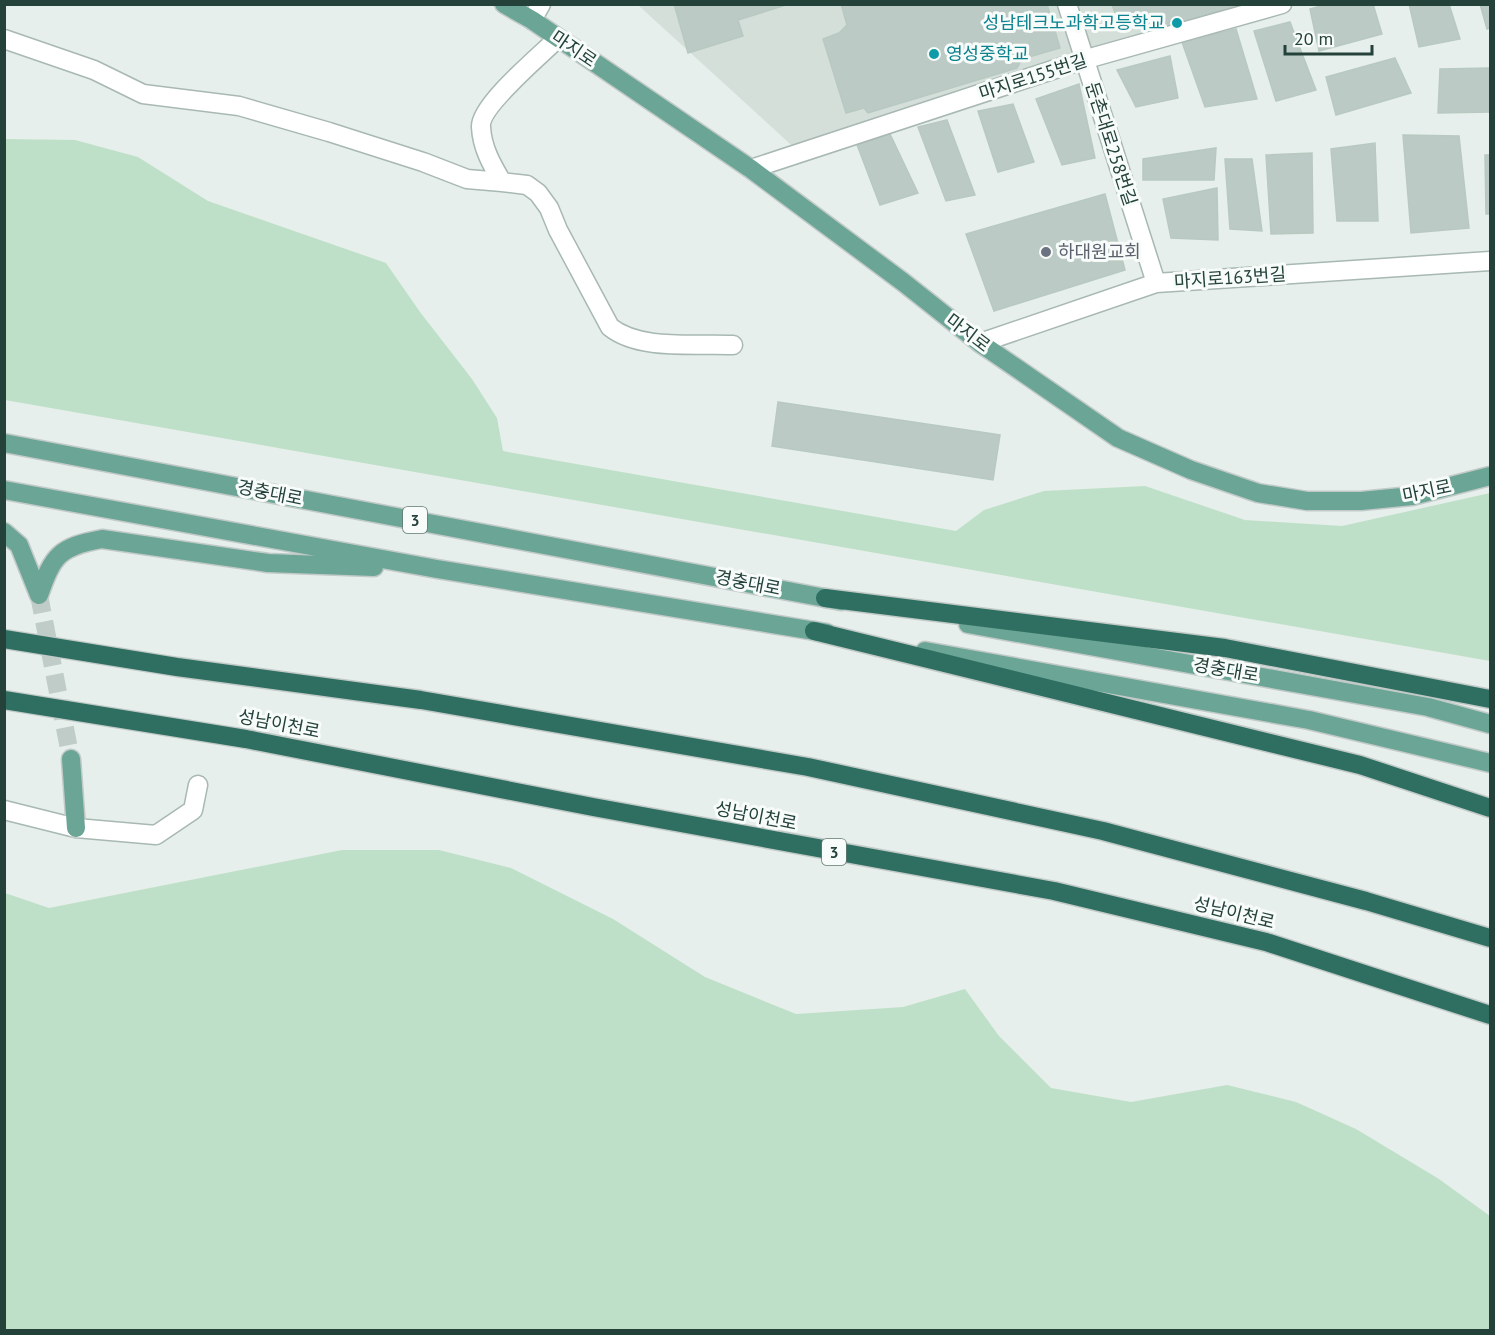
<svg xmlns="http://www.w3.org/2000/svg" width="1495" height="1335" viewBox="0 0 1495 1335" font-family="'PT Sans','Noto Sans KR',sans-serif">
<rect width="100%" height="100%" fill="#e6efeb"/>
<path fill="#d4dfda" d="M638 5H1282L800 153Z"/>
<path fill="#bfe0c8" d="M5 139 75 140 138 157 208 201 386 263 420 312 472 379 497 418 503 451 956 531 984 510 1044 491 1145 486 1245 520 1342 526 1490 493V661L5 400Z
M342 850H439L511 868 613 919 705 977 796 1014 903 1007 965 989 999 1036 1051 1088 1131 1102 1227 1085 1296 1102 1356 1129 1439 1179 1490 1216V1330H5V893L49 908Z"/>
<path fill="#bbcac4" stroke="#b8c9c2" stroke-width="1.5" d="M674 4H789L738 20 743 36 688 53Z
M841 4H1047L1060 48 1022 59 1017 68 868 113 864 108 846 113 823 39 839 33 847 25Z
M1112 4H1251L1164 32 1159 17 1120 29Z
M1328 4H1373L1382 34 1319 51 1310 9Z
M1409 4H1449L1460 39 1419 47Z
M1480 4H1490V28L1487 29Z
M1290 22 1316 90 1276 101 1254 31Z
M1236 29 1257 99 1205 107 1182 42Z
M1170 56 1178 98 1136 107 1117 70Z
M1395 58 1411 93 1336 115 1326 77Z
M1490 68V112L1438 113 1440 69Z
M1079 84 1095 158 1062 165 1036 99Z
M1013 104 1034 162 998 172 978 111Z
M947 120 975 195 946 201 918 127Z
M890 134 918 193 880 205 856 142Z
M1403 135 1459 136 1469 228 1411 233Z
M1375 143 1378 221H1337L1331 149Z
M1216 148 1214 180H1143V159Z
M1312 153 1313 233 1271 234 1266 155Z
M1485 155H1490V214H1486Z
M1225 159H1252L1262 231 1230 229Z
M1217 188 1218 240 1171 238 1163 199Z
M1105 194 1125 270 994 311 966 234Z
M778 402 1000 435 993 480 772 446Z"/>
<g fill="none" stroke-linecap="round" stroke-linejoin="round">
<path stroke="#bfccc8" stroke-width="18" stroke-dasharray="18 9" stroke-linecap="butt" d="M39 595 71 759"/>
<defs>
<path id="minor" d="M1067 4 1156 283
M532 20 541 4
M558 38C542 54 479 106 481 127 482 148 492 165 502 182L527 185 538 193 549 208 558 230 610 327C640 351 695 343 733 345
M4 39 94 70 143 94 239 106 329 132 423 162 467 179 502 182
M751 169 1083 60 1282 4
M980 343 1156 283 1490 261
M4 810 76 828 156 835 193 810 198 785"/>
<path id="major" d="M504 4 532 20 751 169 903 282 980 343 1118 438 1191 470 1258 493 1307 501H1361L1412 496 1490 476
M4 443 841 601
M4 490 437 569 827 633
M4 532 19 545 39 595
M39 595C53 555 59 547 102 539L268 563 374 567
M968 624 1428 707 1490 724
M925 651 1309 720 1490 763
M71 759 76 828"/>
<path id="highway" d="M825 598 1225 648 1490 699
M814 631 1360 765 1490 808
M4 639 177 667 421 700 808 767 1103 831 1366 901 1490 938
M4 700 246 739 593 807 1054 891 1266 942 1490 1015"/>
</defs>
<use href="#minor" stroke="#a8b8b2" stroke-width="21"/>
<use href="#major" stroke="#c2cac8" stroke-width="21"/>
<use href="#highway" stroke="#c2cac8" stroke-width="21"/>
<use href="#minor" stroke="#fff" stroke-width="18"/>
<use href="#major" stroke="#6aa596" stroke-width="18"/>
<use href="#highway" stroke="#2f6f62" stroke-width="18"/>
</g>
<g fill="#0f9aa8" stroke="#f7fbf9" stroke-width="2">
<circle cx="1177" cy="23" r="6"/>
<circle cx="934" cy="54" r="6"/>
</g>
<circle fill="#6b7280" stroke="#f7fbf9" stroke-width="2" cx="1046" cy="252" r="6"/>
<g text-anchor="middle" stroke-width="6" stroke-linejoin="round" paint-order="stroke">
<g fill="#f7fbf9" stroke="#637a73" stroke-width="1.5">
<rect x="403" y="507" width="24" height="26" rx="4.5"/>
<rect x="822" y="839" width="24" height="26" rx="4.5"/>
</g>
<g font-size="16" font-weight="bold" fill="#24423a">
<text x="415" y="526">3</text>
<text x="834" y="858">3</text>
</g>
<g font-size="18" fill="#0d838f" stroke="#f7fbf9" text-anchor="end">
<text x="1165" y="29">성남테크노과학고등학교</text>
<text x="946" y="60" text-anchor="start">영성중학교</text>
</g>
<g font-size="18" fill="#24423a" stroke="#f7fbf9">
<text transform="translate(574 49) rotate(34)" y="6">마지로</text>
<text transform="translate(1033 77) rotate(-18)" y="6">마지로155번길</text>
<text transform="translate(1111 144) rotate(72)" y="6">둔촌대로258번길</text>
<text transform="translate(1230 278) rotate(-4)" y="6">마지로163번길</text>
<text transform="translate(968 333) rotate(37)" y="6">마지로</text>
<text transform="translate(1427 491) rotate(-12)" y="6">마지로</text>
<text transform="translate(270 493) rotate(11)" y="6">경충대로</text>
<text transform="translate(748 583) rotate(11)" y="6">경충대로</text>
<text transform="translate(1226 670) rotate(10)" y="6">경충대로</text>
<text transform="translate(279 724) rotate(11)" y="6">성남이천로</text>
<text transform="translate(756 816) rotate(11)" y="6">성남이천로</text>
<text transform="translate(1234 913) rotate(14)" y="6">성남이천로</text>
</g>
<g font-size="18" fill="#5b616d" stroke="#f7fbf9" text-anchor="start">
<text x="1058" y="258">하대원교회</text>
</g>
</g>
<rect width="1495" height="1335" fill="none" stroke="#24423a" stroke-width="12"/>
<path d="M1285 45v9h87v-9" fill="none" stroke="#24423a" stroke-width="3"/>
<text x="1294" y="45" font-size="18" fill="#24423a" stroke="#f7fbf9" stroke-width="4.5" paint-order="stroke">20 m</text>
</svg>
